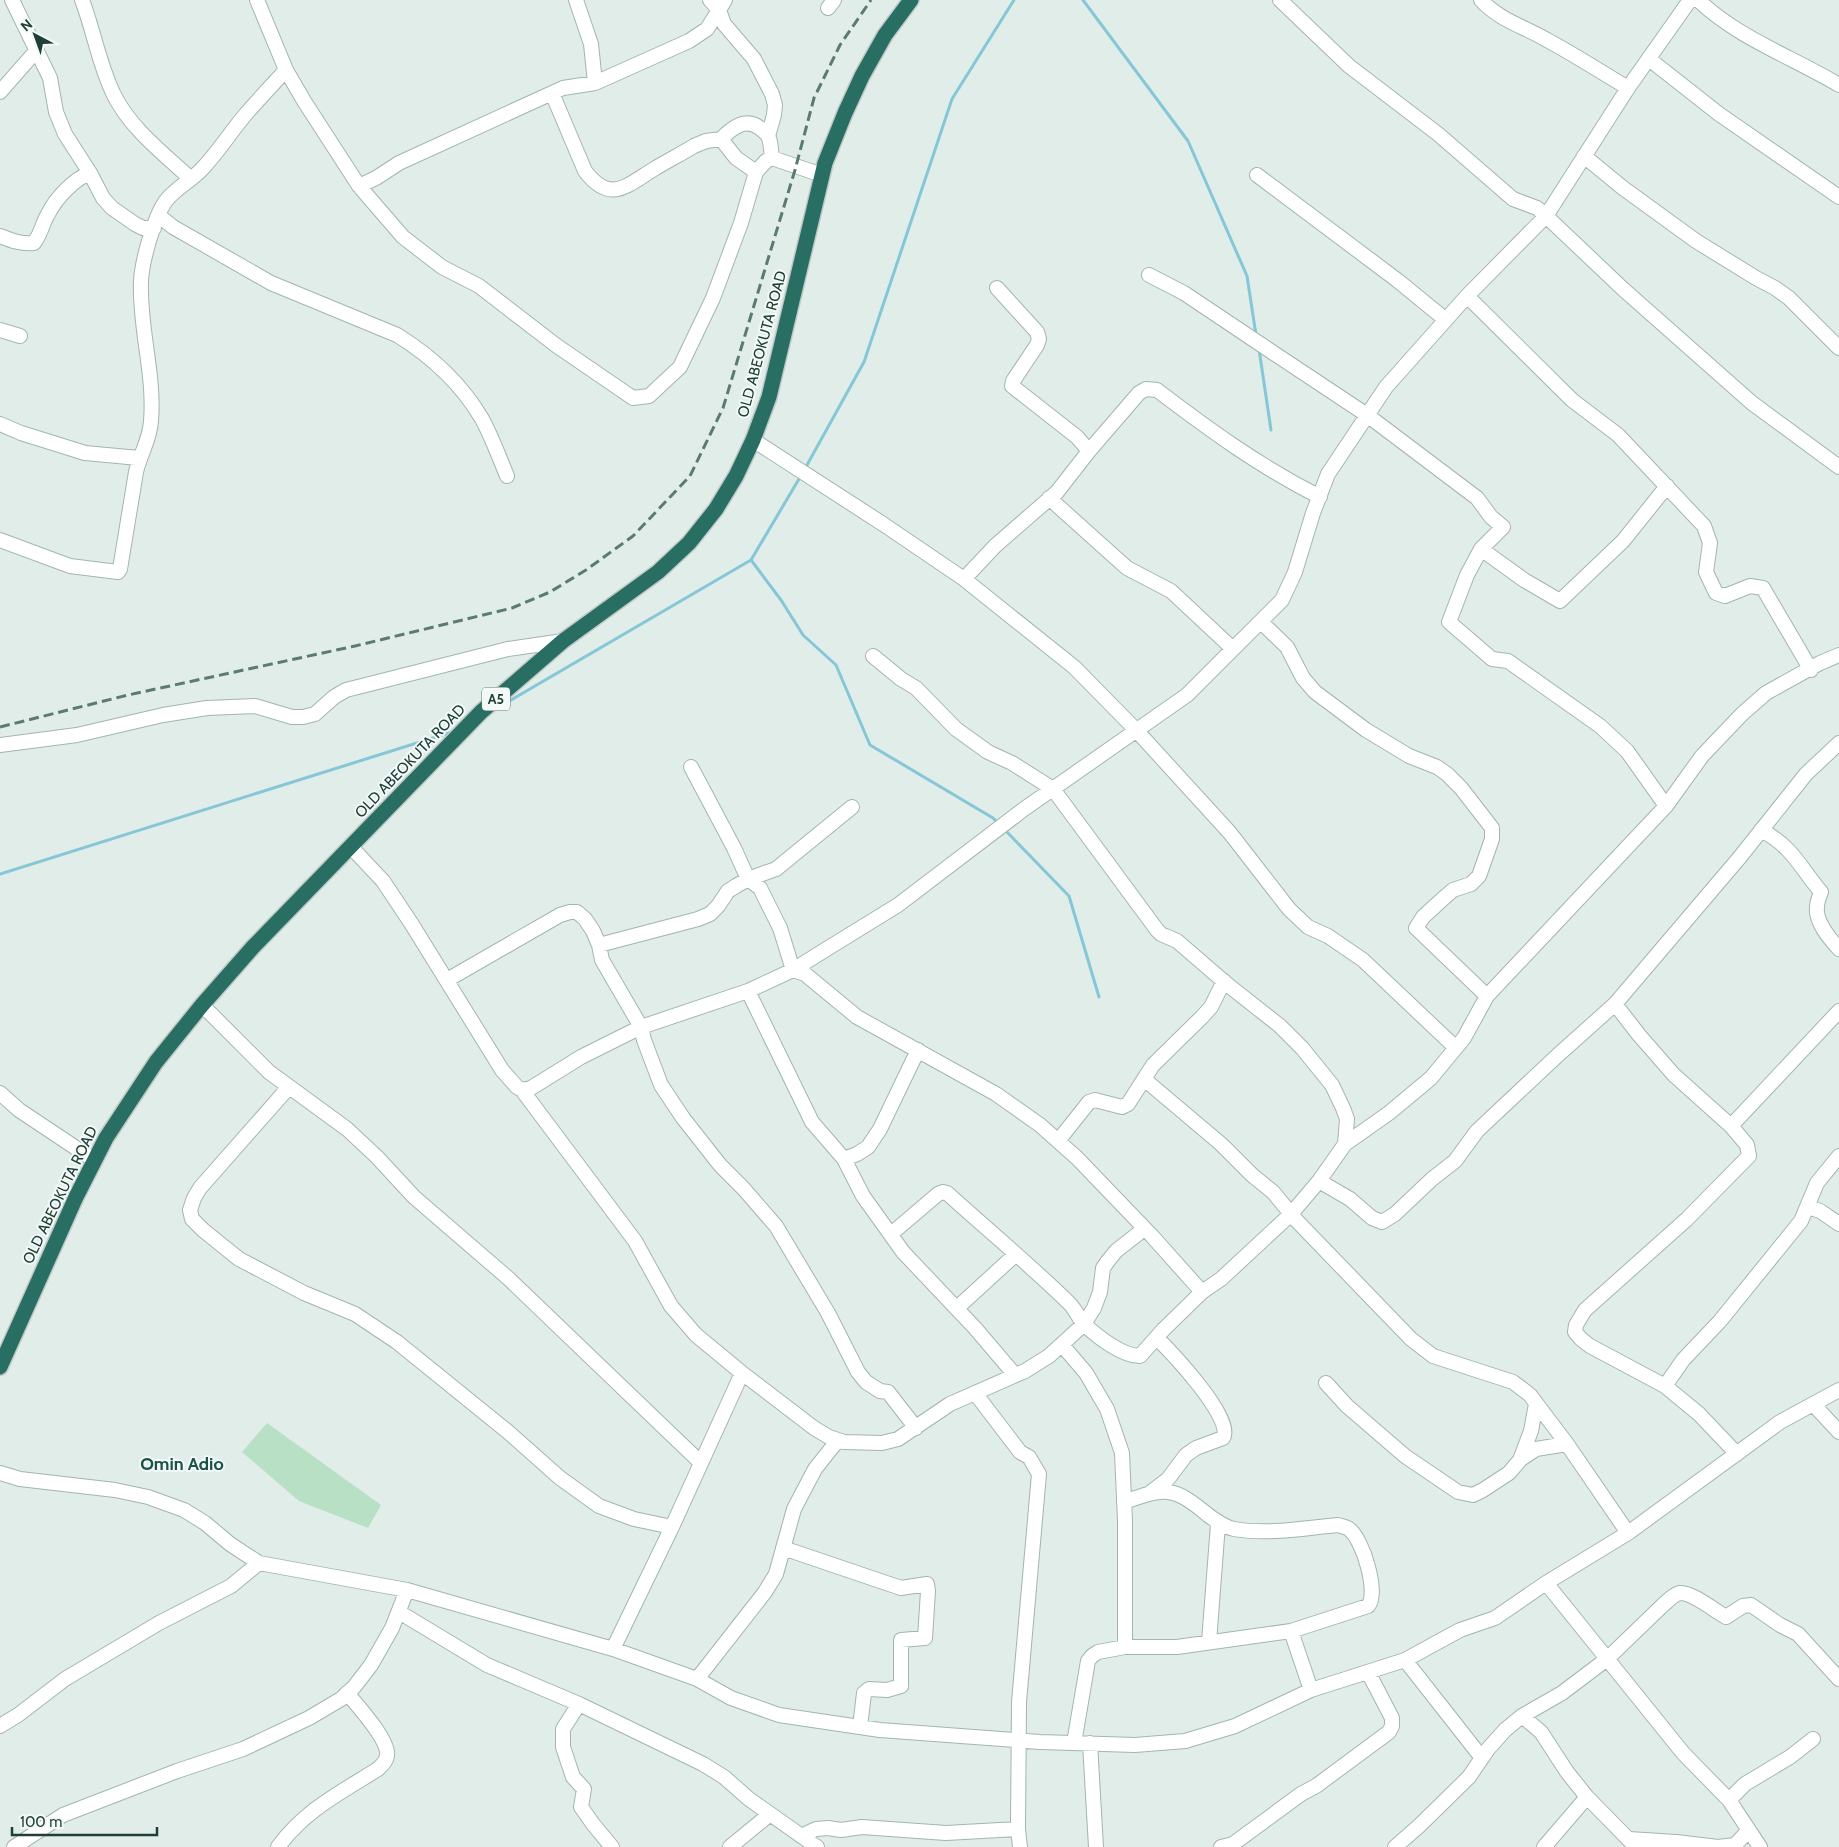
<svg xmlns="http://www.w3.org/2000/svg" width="1839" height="1847" viewBox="0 0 1839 1847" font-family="Cabin,sans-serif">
<rect width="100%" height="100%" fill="#e1ede8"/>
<path fill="#b8e0c5" d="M267 1423 381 1505 368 1528 299 1501 242 1452Z"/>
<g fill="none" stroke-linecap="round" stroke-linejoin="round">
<path stroke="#85c7d6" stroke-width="3" d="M1083 0 1188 141 1247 276 1256 335
M1259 349 1271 430
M807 465 864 362 952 99 1014 0
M751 560 781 600 803 635 836 665 870 745 993 818 999 824
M494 710 751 560 799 479
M1004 829 1069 896 1099 997
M0 874 455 731"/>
<defs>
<path id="minor" d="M12 0 50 78 56 112 65 134 90 173 103 198 112 208 135 224 143 228H154
M82 0C94 31 99 65 114 95 130 128 164 154 191 179
M257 0 286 70 304 101 359 186 403 237 442 267 479 286 557 346 633 398 649 396 680 367 713 298 741 223 756 172 766 161 772 158 822 175
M576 0 591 44 595 83
M710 0 719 10 725 0
M1280 0 1349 66 1438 134 1513 199 1537 208 1546 216 1623 289 1752 403 1839 467
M1481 0C1499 20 1525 27 1547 40 1575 55 1601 72 1628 88
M1698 0C1738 38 1792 57 1839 85
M828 8 834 0
M719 10 724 24 754 59 772 94 775 105 774 115 768 136
M1649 59 1719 114 1839 197
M0 92 36 51
M552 93 585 171C610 204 626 186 654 169 667 161 681 154 694 146L706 141 721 139 736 158 756 172
M721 139C732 128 746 116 761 129 764 132 768 134 769 138 771 144 771 151 772 158
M1584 156 1623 188 1696 241 1756 278 1775 288 1789 298 1839 348
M1257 175 1397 280 1446 320
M359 186 376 178 399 163 563 88 595 83 689 41 707 29 719 10
M158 215 173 227 271 283 397 335C431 356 461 383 482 419 492 437 499 457 507 476
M0 236C12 241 21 244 34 243 42 232 42 224 48 214 56 198 74 179 90 173
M1149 275 1184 293 1272 352 1367 415 1477 498 1491 517 1503 527 1481 549 1467 575 1449 622 1492 659 1508 661 1600 726 1627 751 1666 806
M997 288 1037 332 1039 339 1037 345 1013 381 1012 386 1077 437 1089 451
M1467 296 1572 400 1618 435 1704 526 1710 543 1706 572 1716 593 1725 596 1750 586 1763 588 1811 670
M0 330 20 336
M0 424 21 433 85 453 139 458
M753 440 883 524 964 579 1074 667 1136 730 1230 833 1289 909 1308 927 1328 936 1363 960 1456 1048
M1049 498 1127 568 1171 591 1233 649
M0 540 70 566 118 572 120 569 136 472C140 454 150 440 151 421 155 374 139 328 141 281 142 261 154 218 165 202 174 189 191 181 202 169 218 152 230 133 245 115 258 100 272 85 286 70
M1481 549 1524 580 1560 601 1623 541 1667 486
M964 579 995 546 1057 492 1089 451 1139 393 1146 389 1157 390C1211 431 1259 466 1320 497
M1261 622 1287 647 1303 678 1315 692 1366 730 1409 756 1437 767 1447 774 1461 788 1492 828V839L1479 876 1471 884 1453 890 1446 896 1423 917 1416 928 1487 996
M873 656 901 679 916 688 956 729 988 752 1012 763 1053 789 1157 930 1161 934 1177 941 1228 985 1280 1026 1302 1048 1332 1085 1343 1108 1347 1119 1345 1144
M0 745 77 735 163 715 207 708 255 706 292 717H303L315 714 334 697 346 690 508 649 563 641
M691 767 734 848 748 879 760 888 780 928 793 970 805 974 857 1017 996 1094 1040 1125 1077 1158 1152 1236 1202 1292
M1761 830C1793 847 1799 866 1821 892 1819 897 1817 902 1817 907 1815 922 1830 939 1839 949
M351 847 383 881 411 923 502 1070 517 1087 522 1090 531 1088 581 1057 641 1027 748 991 793 970 825 950 898 905 1024 809 1187 695 1282 600 1295 572 1313 513 1328 474 1386 387 1467 296 1546 216 1628 88 1690 0
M599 945 698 919 710 914 718 906 728 891 736 886 748 879 776 869 852 807
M447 980 560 915 570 912H577L585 919 593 931 599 945 602 960 641 1027 644 1040 661 1085 683 1118 720 1165 743 1188 776 1226 828 1313 858 1372 866 1382 880 1391 888 1392 916 1428
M748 991 812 1122 844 1159 863 1196 903 1252 975 1328 1015 1375
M1615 1004 1639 1035 1674 1075 1731 1126 1747 1145 1749 1156 1687 1219 1585 1310 1576 1325 1575 1332 1581 1339 1590 1346 1665 1386 1699 1414 1737 1454
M202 1005 269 1072 347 1129 377 1157 414 1197 508 1278 701 1463
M1144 1079 1221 1144 1252 1175 1273 1192 1296 1220 1411 1339 1433 1356 1513 1382 1530 1395 1567 1444 1628 1533
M289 1087 200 1188 194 1198 190 1210 192 1219 203 1230 239 1259 304 1293 355 1314 397 1342 507 1431 560 1478 599 1506 634 1519 672 1527
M522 1090 635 1241 671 1306 696 1335 742 1373 814 1428 829 1437 844 1442 882 1443 898 1439 950 1404 1025 1371 1049 1356 1084 1324 1094 1308 1100 1292 1103 1268 1108 1261 1116 1251 1144 1229
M0 1093 19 1110 94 1160
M1731 1126 1839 1011
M1058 1141 1089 1102 1095 1100 1122 1107 1128 1104 1153 1065 1202 1017 1211 1007 1224 981
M844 1159 857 1154 868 1147 880 1129 918 1050
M1319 1181 1350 1199 1372 1218 1382 1222 1395 1214 1432 1179 1455 1161 1477 1131 1558 1055 1615 1004 1740 857 1806 774 1839 743
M1808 1207 1820 1211 1839 1224
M891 1234 938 1194 943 1192 947 1193C988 1230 1030 1265 1069 1303 1076 1310 1079 1319 1085 1325 1098 1337 1122 1356 1140 1356L1163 1330 1202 1292 1221 1279 1291 1214 1319 1181 1345 1144 1389 1113 1431 1078 1464 1038 1487 996 1666 806 1702 756 1742 714 1766 693 1820 663 1839 655
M957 1308 1016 1254
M1062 1345 1086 1373 1107 1409 1122 1453 1125 1521V1647
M1326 1383 1347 1406 1405 1456 1458 1492 1473 1495 1483 1490 1509 1473 1520 1460 1531 1431 1536 1404
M1665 1386 1683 1360 1720 1321 1801 1221 1817 1183 1839 1156
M975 1393 1020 1452 1029 1457 1039 1474 1019 1702 1018 1829 1020 1847
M1813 1404 1839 1432
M1521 1459 1536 1449 1567 1444
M0 1473 20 1479 115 1490 148 1497 184 1510 205 1523 230 1544 259 1563 407 1590 613 1649 697 1679 731 1698 779 1715 880 1730 1040 1742 1135 1745 1185 1741 1235 1726 1311 1690 1405 1660 1460 1630 1495 1618 1546 1583 1628 1533 1780 1422 1839 1390
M1151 1492 1168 1479 1186 1455 1196 1448 1223 1438C1235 1419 1171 1352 1157 1338
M783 1548 901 1588 927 1584 928 1591 925 1638 901 1640V1686L887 1690 869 1689 864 1693 860 1727
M1546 1583 1683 1753 1729 1800 1760 1847
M399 1612 487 1665 579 1704 703 1764 724 1777 749 1799 817 1847
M1291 1631 1311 1690
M1209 1642 1218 1524
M613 1649 672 1527 742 1373
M1405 1660 1482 1758
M697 1679 765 1592 776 1574 794 1509 815 1469 838 1440
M579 1704 563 1729V1747L573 1777 584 1789 581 1807 593 1824 612 1847
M1522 1716 1541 1732 1567 1772 1587 1797 1636 1847
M0 1726 18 1715 65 1679 159 1623 231 1586 259 1563
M1074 1743 1088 1661 1092 1656 1098 1652 1125 1647H1177L1291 1631 1368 1606C1379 1593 1363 1539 1349 1529 1346 1527 1341 1526 1338 1525 1304 1528 1267 1535 1234 1529 1224 1527 1216 1521 1208 1515 1173 1486 1166 1487 1124 1502
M1090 1743 1096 1847
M1729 1800 1745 1784 1790 1757 1813 1739
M801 1836 816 1829 828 1828 841 1830 862 1827 946 1833 1018 1829
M1629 1839 1676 1842 1718 1847 1735 1845 1749 1830
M14 1847 63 1815 177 1771 243 1749 309 1718 341 1699 354 1687 371 1665 392 1628 407 1590
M278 1847C305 1810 340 1793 378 1769 382 1765 386 1762 387 1756 390 1741 357 1705 347 1693
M730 1847 770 1814
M1221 1847 1233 1844 1301 1794 1316 1786 1389 1732 1392 1726V1718L1368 1672
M1395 1847 1419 1826 1469 1777 1488 1749 1505 1730 1522 1716 1562 1693 1607 1659 1664 1604C1669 1600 1674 1594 1680 1593 1692 1592 1715 1611 1726 1617L1743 1606 1751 1605 1780 1625 1798 1634 1839 1679
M1544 1847 1587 1797"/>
<path id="highway" d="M0 1367 76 1197 106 1138 156 1062 202 1005 253 947 481 712 563 641 658 572 689 543 716 509 736 476 753 440 769 397 825 163 845 113 862 76 885 35 911 0"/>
</defs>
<use href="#minor" stroke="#a3b5b0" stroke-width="16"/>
<use href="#highway" stroke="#c1c9c7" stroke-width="18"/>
<use href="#minor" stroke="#fff" stroke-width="14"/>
<use href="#highway" stroke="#296e62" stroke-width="15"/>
<path stroke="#5a7b73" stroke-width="3" stroke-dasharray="10 5" stroke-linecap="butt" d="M0 727 128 695 355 646 512 608 550 592 586 570 633 536 690 476 723 408 795 170 814 98 840 45 871 0"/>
</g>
<g text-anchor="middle" stroke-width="4" stroke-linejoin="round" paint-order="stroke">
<rect fill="#f2f9f6" stroke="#5f7771" stroke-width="1" x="482" y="687.5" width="28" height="23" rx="4"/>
<g font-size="14" font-weight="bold" fill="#203f38">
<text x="496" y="704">A5</text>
</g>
<g font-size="15" fill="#203f38" stroke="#f2f9f6">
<text transform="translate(762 344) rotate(-75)" y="5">OLD ABEOKUTA ROAD</text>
<text transform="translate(410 761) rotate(-46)" y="5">OLD ABEOKUTA ROAD</text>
<text transform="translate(60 1195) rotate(-64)" y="5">OLD ABEOKUTA ROAD</text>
</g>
<g font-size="18" font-weight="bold" fill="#1a5347" stroke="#f2f9f6">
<text x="182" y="1470">Omin Adio</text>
</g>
</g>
<g transform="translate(35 35) rotate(319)" stroke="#f2f9f6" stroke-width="4" paint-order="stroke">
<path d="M0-4L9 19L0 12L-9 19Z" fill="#203f38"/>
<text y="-8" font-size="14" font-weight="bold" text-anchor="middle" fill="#203f38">N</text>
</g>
<path d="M12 1827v8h145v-8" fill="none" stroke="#203f38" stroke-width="2.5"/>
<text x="20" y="1827" font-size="15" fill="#203f38" stroke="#f2f9f6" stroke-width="4" paint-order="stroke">100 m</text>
</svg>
